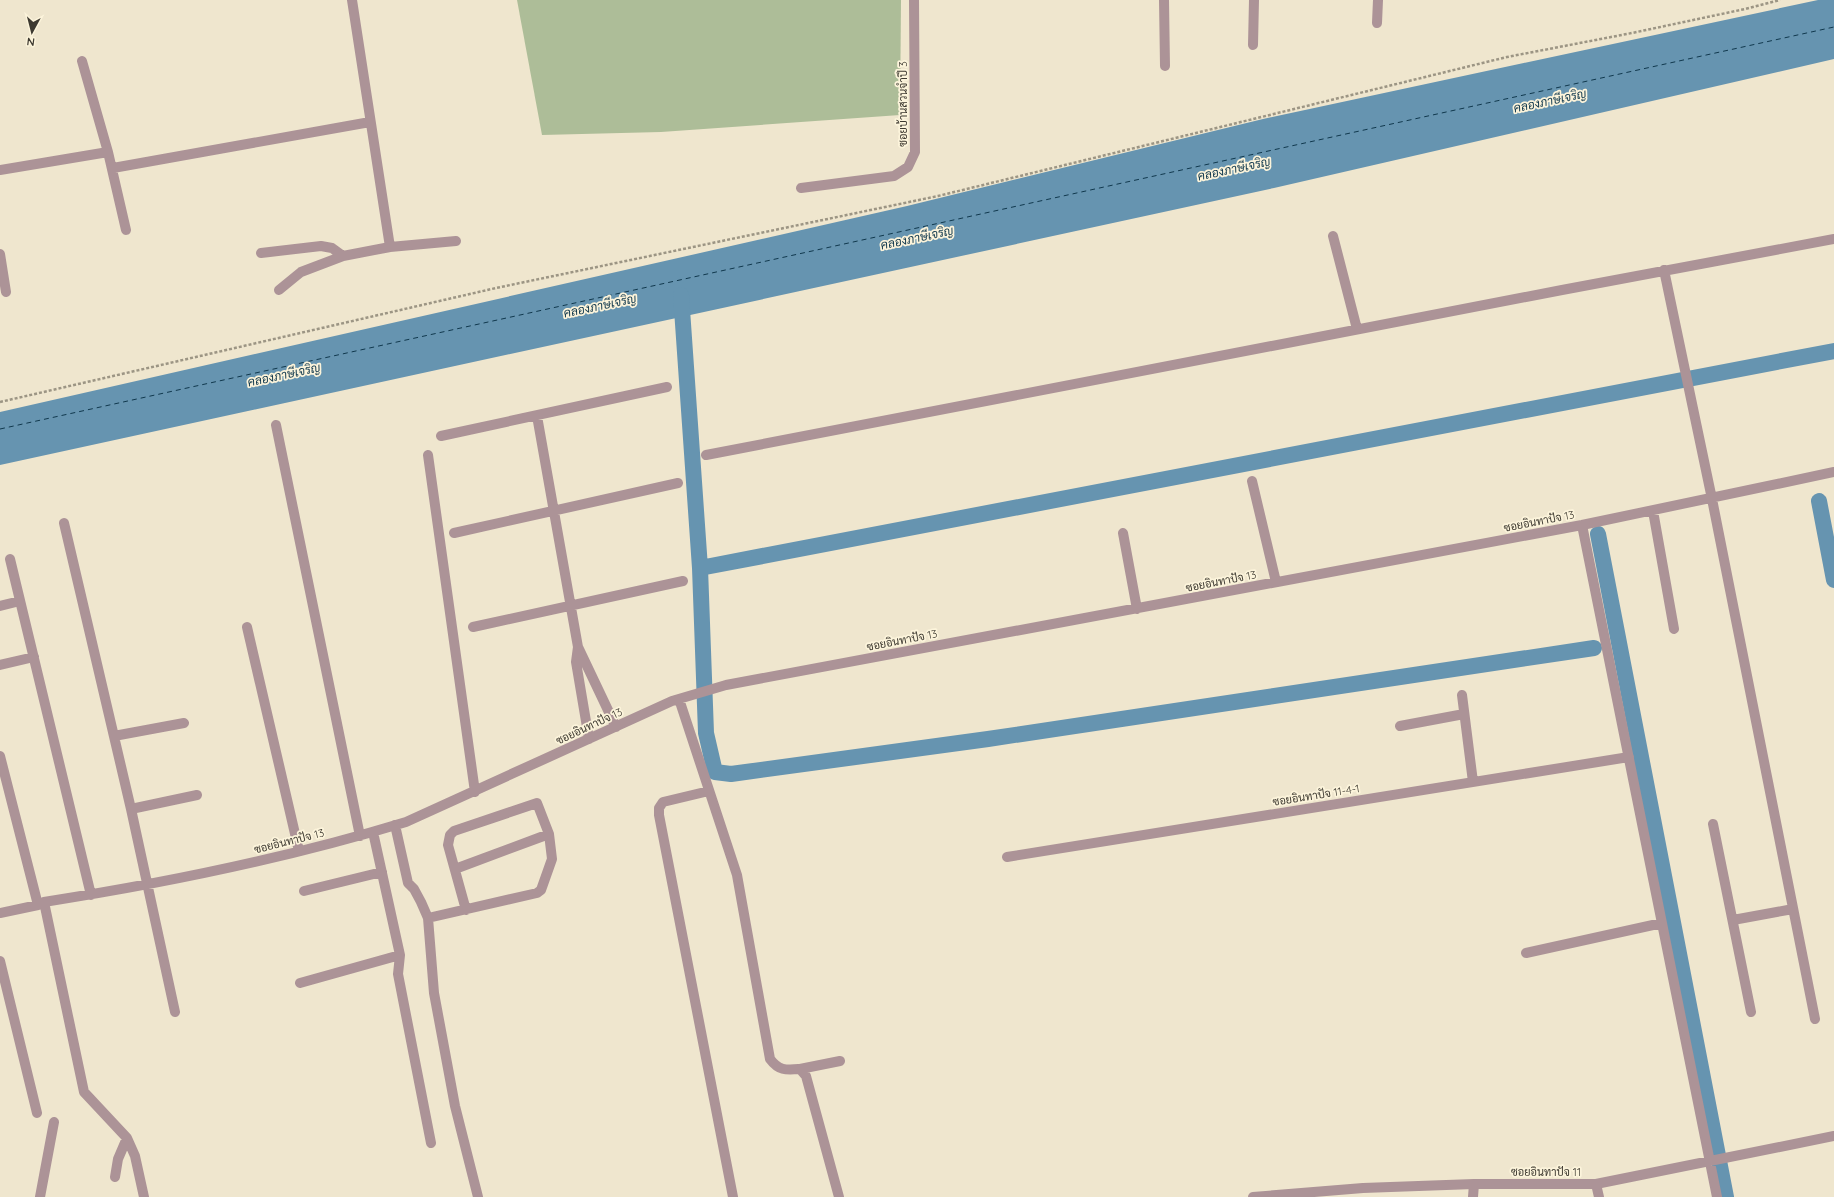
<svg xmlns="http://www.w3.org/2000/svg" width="1834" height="1197" viewBox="0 0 1834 1197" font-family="Quicksand,Sarabun,sans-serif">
<rect width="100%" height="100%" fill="#efe6ce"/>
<path fill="#adbd98" d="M517 0H901L900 115 661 132 542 135Z"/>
<path fill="#6694b0" d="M1818 0H1834V59L1274 188 0 465V412L907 206 1263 119Z"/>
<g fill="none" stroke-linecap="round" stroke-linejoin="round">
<path stroke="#6694b0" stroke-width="16" d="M681 295 700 568 706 733 715 772 731 774 988 739 1594 648
M1819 501 1834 580
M1598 534 1726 1197
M700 568 1834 351"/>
<path stroke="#10384d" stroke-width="1" stroke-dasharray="5 4" stroke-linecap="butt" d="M0 429 1834 27"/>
<path stroke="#9c9584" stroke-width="2.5" stroke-dasharray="3 2" stroke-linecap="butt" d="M0 402 496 288 938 196 1507 57 1632 33 1745 9 1780 0"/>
<path stroke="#ac9397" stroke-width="10" d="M352 0 390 247
M1164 0 1165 66
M1377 23 1378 0
M1253 45 1254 0
M82 61 108 152
M113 168 370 122
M0 170 108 152 126 230
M801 188 894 176 908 167 915 152 914 0
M1333 236 1357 329
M261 253 321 246 332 248 343 256
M0 254 6 292
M1664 270 1712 499 1815 1019
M279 290 301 272 343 256 390 247 456 241
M537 416 578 647 616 727
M276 425 360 836
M441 436 667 387
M428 455 475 792
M706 455 1562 290 1834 239
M1252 481 1276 582
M1653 511 1674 629
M64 523 131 809 175 1012
M1582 525 1717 1197
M454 533 678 483
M1123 533 1137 609
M10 559 91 895
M0 606 20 601
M247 627 299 851
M473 627 683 581
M578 647 576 662 589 739
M0 665 34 657
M1462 695 1473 782
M679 699 737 875 770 1059C779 1071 786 1070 800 1069L806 1076 839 1197
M1400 726 1464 714
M114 736 184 723
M0 756 38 905
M709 791 663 802 659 808V815L733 1197
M131 809 197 795
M1713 824 1751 1012
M395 825 408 883 414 889 421 902 428 918 434 993 455 1106 478 1197
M373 832 400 955 398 974 431 1143
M1007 857 1629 757
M455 869 549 834
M304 891 382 872
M44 902 84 1092 127 1138 135 1156 144 1197
M0 913 38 905 44 902C166 883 288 858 406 822L672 701 726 685 1582 525 1834 472
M428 918 537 893 541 890 552 859 549 834 537 803 454 831 450 835 448 845 466 910
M1733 920 1793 909
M1526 953 1662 923
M0 961 37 1113
M300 983 400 955
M800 1069 840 1061
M115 1177 118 1159 127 1138
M1596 1184 1599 1197
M40 1197 54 1122
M1253 1197 1363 1188 1474 1184H1596L1834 1136
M1473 1197 1474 1184"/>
</g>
<g text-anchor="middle" stroke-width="3.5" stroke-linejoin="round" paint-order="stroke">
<g font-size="11" fill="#3d3930" stroke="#fcf4db">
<text transform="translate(903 104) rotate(-90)" y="4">ซอยบ้านสวนจำปี 3</text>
<text transform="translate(1539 521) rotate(-11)" y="4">ซอยอินทาปัจ 13</text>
<text transform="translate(1221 581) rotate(-11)" y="4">ซอยอินทาปัจ 13</text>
<text transform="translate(902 640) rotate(-11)" y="4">ซอยอินทาปัจ 13</text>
<text transform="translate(589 726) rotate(-25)" y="4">ซอยอินทาปัจ 13</text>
<text transform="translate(1316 795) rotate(-9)" y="4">ซอยอินทาปัจ 11-4-1</text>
<text transform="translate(289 841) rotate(-14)" y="4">ซอยอินทาปัจ 13</text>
<text x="1546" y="1176">ซอยอินทาปัจ 11</text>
</g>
<g font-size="12" font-style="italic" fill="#10384d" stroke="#fcf4db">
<text transform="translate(1550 101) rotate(-12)" y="4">คลองภาษีเจริญ</text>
<text transform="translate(1234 169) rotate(-12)" y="4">คลองภาษีเจริญ</text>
<text transform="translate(917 238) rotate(-12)" y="4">คลองภาษีเจริญ</text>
<text transform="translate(600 306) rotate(-12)" y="4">คลองภาษีเจริญ</text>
<text transform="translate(284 375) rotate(-12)" y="4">คลองภาษีเจริญ</text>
</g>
</g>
<g transform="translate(32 32) rotate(187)" stroke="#fcf4db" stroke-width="3" paint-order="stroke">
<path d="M0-3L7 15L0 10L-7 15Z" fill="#3d3930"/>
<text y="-6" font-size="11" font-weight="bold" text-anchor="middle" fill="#3d3930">N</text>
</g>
</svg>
